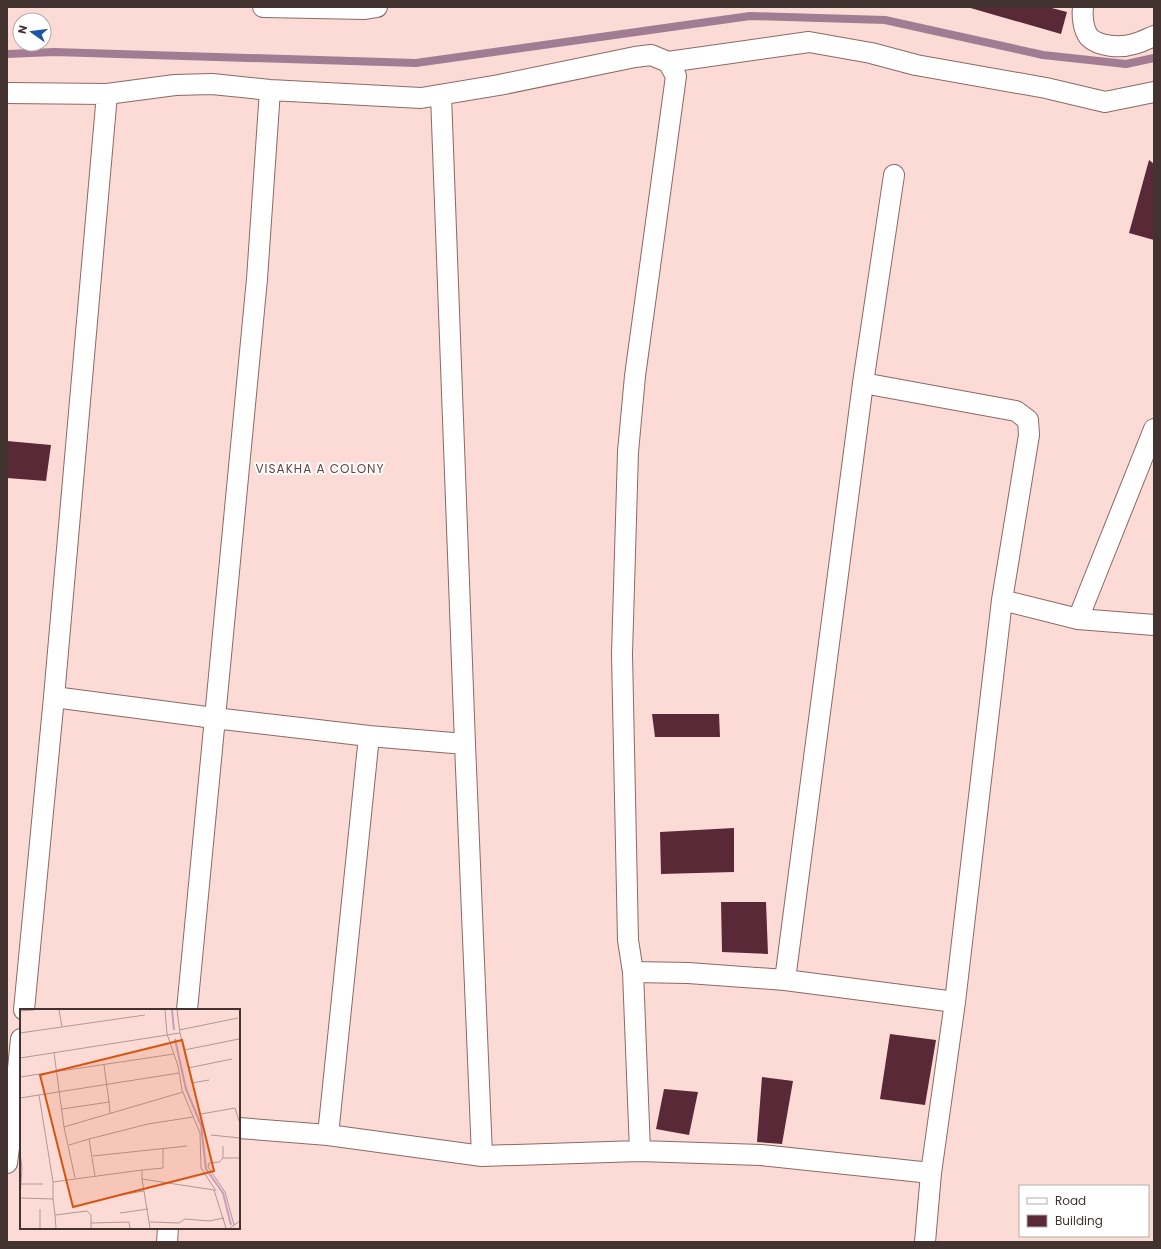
<svg xmlns="http://www.w3.org/2000/svg" width="1161" height="1249" viewBox="0 0 1161 1249" font-family="Poppins,sans-serif">
<rect width="100%" height="100%" fill="#fcdbd6"/>
<g fill="none" stroke-linecap="round" stroke-linejoin="round">
<path stroke="#a27c93" stroke-width="8" d="M7 54 54 52 416 63 750 16 885 20 1043 55 1126 64 1154 58"/>
</g>
<path fill="#592937" d="M967 7H1048L1067 12 1061 34Z
M1149 160 1154 164V240L1129 233Z
M7 441 51 445 46 481 7 478Z
M652 714H719L720 737H655Z
M734 828V872L661 874 660 832Z
M721 902H766L768 954 722 952Z
M890 1034 936 1040 925 1105 880 1099Z
M762 1077 793 1081 782 1144 757 1142Z
M664 1089 698 1092 689 1135 656 1129Z"/>
<g fill="none" stroke-linecap="round" stroke-linejoin="round">
<defs>
<path id="street" d="M263 7 365 9 377 7
M1083 7C1082 16 1083 29 1089 37 1099 47 1121 48 1134 44 1141 42 1147 39 1154 36
M668 62 676 76 635 376 628 452 622 654 628 940 633 972 688 973 785 980 955 1002
M7 93 107 94 175 85 212 84 270 90 421 98 499 85 635 57 651 55 668 62 809 42 871 53 916 65 1046 88 1105 102 1154 92
M441 95 465 744 482 1156
M863 383 1016 411 1028 420 1029 435 1002 600
M1078 619 1154 625
M54 697 214 718 369 736
M633 972 640 1151
M785 980 863 383 894 175
M24 1010 54 697 107 94
M187 1010 257 279 270 90
M239 1128 328 1135 482 1156 640 1151 761 1155 931 1173
M328 1135 369 736 465 744
M7 1163 14 1108 21 1039
M167 1242 168 1228
M925 1242 931 1173 955 1002 1002 600 1078 619 1154 429"/>
</defs>
<use href="#street" stroke="#8c6963" stroke-width="22"/>
<use href="#street" stroke="#fff" stroke-width="20"/>
</g>
<g text-anchor="middle" stroke-width="4" stroke-linejoin="round" paint-order="stroke">
<g font-size="12" letter-spacing="1" fill="#65443f" stroke="#fff">
<text x="320" y="473">VISAKHA A COLONY</text>
</g>
</g>
<g transform="translate(20 1009)">
<rect width="220" height="220" fill="#fcdbd6"/>
<path fill="none" stroke="#cb9cbd" stroke-width="2" d="M152 1 154 21M155 30 166 80 181 116 186 160 203 184 211 216"/>
<path fill="none" stroke="#b29794" stroke-width="1" d="M39 1 42 18M145 1 147 25 158 57 162 81 180 124 181 159 196 182M157 1 160 24 172 74 189 71M0 2 14 1M159 21 218 9M0 24 125 6M164 41 219 30M34 44 44 118 55 169M0 49 160 24M84 56 89 93M168 59 212 50M0 68 154 45M0 89 19 86M42 100 89 93 90 104M181 105 215 99 220 115M44 118 163 83M191 126 220 129M49 136 69 130M203 137V149H220M0 144 2 159 0 188M73 147 167 137M203 149 199 153 189 154 188 158 205 183 214 216M122 161 143 159V139M75 167 69 130 128 115 173 108M122 170 130 219M33 173 122 161V170L194 181 206 219M1 175H23M94 187 124 182M0 189 33 190 35 206M33 190V173L19 86 159 64M100 204 128 200M130 213 159 214 165 210 189 212 204 209M71 214 109 213 110 219M20 219V200M36 219 35 206 67 202 71 206V219M210 219 220 212"/>
<path fill="#d75510" fill-opacity="0.15" stroke="#d75510" stroke-width="2" d="M162 31 194 162 53 198 20 66Z"/>
<rect width="220" height="220" fill="none" stroke="#423230" stroke-width="2"/>
</g>
<rect width="1161" height="1249" fill="none" stroke="#423230" stroke-width="16"/>
<rect x="1019" y="1185" width="130" height="52" fill="#ffffff" stroke="#b3adac"/>
<rect x="1027" y="1198" width="20" height="6" fill="#ffffff" stroke="#b3adac"/>
<text x="1055" y="1205" font-size="12" fill="#423230">Road</text>
<rect x="1027" y="1215" width="20" height="12" fill="#592937" stroke="#b3adac"/>
<text x="1055" y="1225" font-size="12" fill="#423230">Building</text>
<g transform="translate(32 32) rotate(284)"><circle r="19" fill="#ffffff" stroke="#b3adac"/>
<path d="M0-3L7 15L0 10L-7 15Z" fill="#1e55a6"/>
<text y="-6" font-size="11" font-weight="bold" text-anchor="middle" fill="#423230">N</text>
</g>
</svg>
